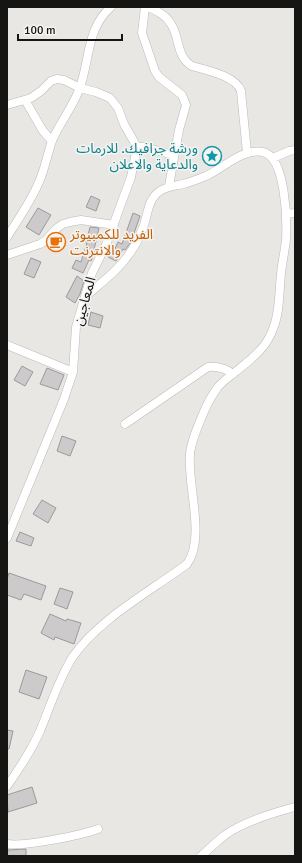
<svg xmlns="http://www.w3.org/2000/svg" width="302" height="863" viewBox="0 0 302 863" font-family="Signika,'Noto Sans Arabic',sans-serif">
<rect width="100%" height="100%" fill="#e8e7e3"/>
<path fill="#cdcacc" stroke="#9c999b" d="M91 196 100 200 96 211 86 207Z
M38 208 51 215 39 235 26 227Z
M133 213 140 216 131 242 125 250 123 249 116 261 108 257 111 250 114 251 118 242 122 244Z
M90 227 99 228 94 250 95 251 91 261 89 260 83 273 72 268 76 260 81 262 87 243H86Z
M31 258 41 262 34 278 24 274Z
M77 276 84 281 80 294 75 303 66 297Z
M91 312 103 316 100 328 88 325Z
M22 366 33 372 25 386 14 380Z
M47 368 64 375 58 390 40 384Z
M62 436 76 441 70 456 57 451Z
M42 500 56 508 48 523 33 514Z
M20 532 34 538 31 546 16 541Z
M9 573 46 586 41 600 24 594 21 600 7 595V579Z
M60 588 73 592 67 609 54 604Z
M50 614 66 621 67 619 81 623 74 644 55 637 54 640 41 633Z
M26 670 47 677 39 699 19 692Z
M7 730 13 731 9 749H7Z
M32 787 37 803 8 812 7 795Z
M26 849V856H7L8 850Z"/>
<g fill="none" stroke-linecap="round" stroke-linejoin="round">
<defs>
<path id="minor" d="M145 7 142 33 155 71 159 77 182 95 186 105 179 130 169 186
M148 7C157 11 166 15 171 24 180 37 176 57 192 66 206 70 236 76 241 91L247 153
M25 100 43 131 52 141
M7 105 31 98 41 91 51 81 57 79 64 80 80 88 96 92 110 98 118 108 124 124 137 147 131 177 106 245 92 273 76 327 73 372 64 399 7 538
M137 147H145L173 155
M273 158 289 151 295 150
M286 214 295 213
M7 237C18 220 31 201 39 182 45 169 47 155 52 141 59 124 72 108 79 90 90 62 86 28 111 7
M7 255 40 244 45 241 57 228 63 224 70 222 81 220 114 225
M7 345 73 372
M125 424 208 367C218 366 225 368 233 374
M7 786C20 768 31 751 40 731 50 707 58 681 72 658 97 620 151 591 187 564 206 538 187 485 190 454 191 441 198 426 203 414 207 404 212 395 218 387 223 381 229 377 234 373 250 360 266 349 273 329 280 312 279 292 281 274 282 262 285 251 286 239 287 221 286 157 263 152 242 148 224 168 206 176 198 179 191 182 183 184 175 186 167 186 160 191 148 199 148 213 144 225 141 233 137 243 132 250 120 269 102 282 85 297
M7 844C23 847 82 835 98 829
M201 856C209 849 216 842 225 835 245 821 272 813 295 807"/>
</defs>
<use href="#minor" stroke="#bbbab7" stroke-width="9"/>
<use href="#minor" stroke="#fff" stroke-width="8"/>
</g>
<defs>
<symbol id="sight-ring" viewBox="-11 -11 22 22"><circle r="9.5" fill="#f5f4f1" stroke="#0f9aa8" stroke-width="1.5"/><path d="M0-6L1.8-2.2L6-1.7L2.9 1.2L3.7 5.4L0 3.3L-3.7 5.4L-2.9 1.2L-6-1.7L-1.8-2.2Z" fill="#0f9aa8"/></symbol>
<symbol id="cafe-ring" viewBox="-11 -11 22 22"><circle r="9.5" fill="#f5f4f1" stroke="#e8710a" stroke-width="1.5"/><path d="M-5.5-4.5H6V0H3Q3 3.5 0 3.5H-2.5Q-5.5 3.5-5.5 0ZM3-3.2v2h1.7v-2ZM-6 4.5H4V6H-6Z" fill="#e8710a"/></symbol>
</defs>
<g fill-rule="evenodd">
<use href="#sight-ring" x="201" y="145" width="22" height="22"/>
<use href="#cafe-ring" x="45" y="231" width="22" height="22"/>
</g>
<g text-anchor="middle" stroke-width="3" stroke-linejoin="round" paint-order="stroke">
<g font-size="14" fill="#0d838f" stroke="#f5f4f1" text-anchor="end">
<text x="198" y="153">ورشة جرافيك. للارمات<tspan x="198" dy="16">والدعاية والاعلان</tspan></text>
</g>
<g font-size="14" fill="#c56008" stroke="#f5f4f1" text-anchor="start">
<text x="70" y="239">الفريد للكمبيوتر<tspan x="70" dy="16">والانترنت</tspan></text>
</g>
<g font-size="14" fill="#151514" stroke="#f5f4f1">
<text transform="translate(84 301) rotate(-74)" y="5">المعاجين</text>
</g>
</g>
<rect width="302" height="863" fill="none" stroke="#151514" stroke-width="16"/>
<path d="M18 34v6h104v-6" fill="none" stroke="#151514" stroke-width="2"/>
<text x="24" y="34" font-size="12" fill="#151514" stroke="#f5f4f1" stroke-width="3" paint-order="stroke">100 m</text>
</svg>
